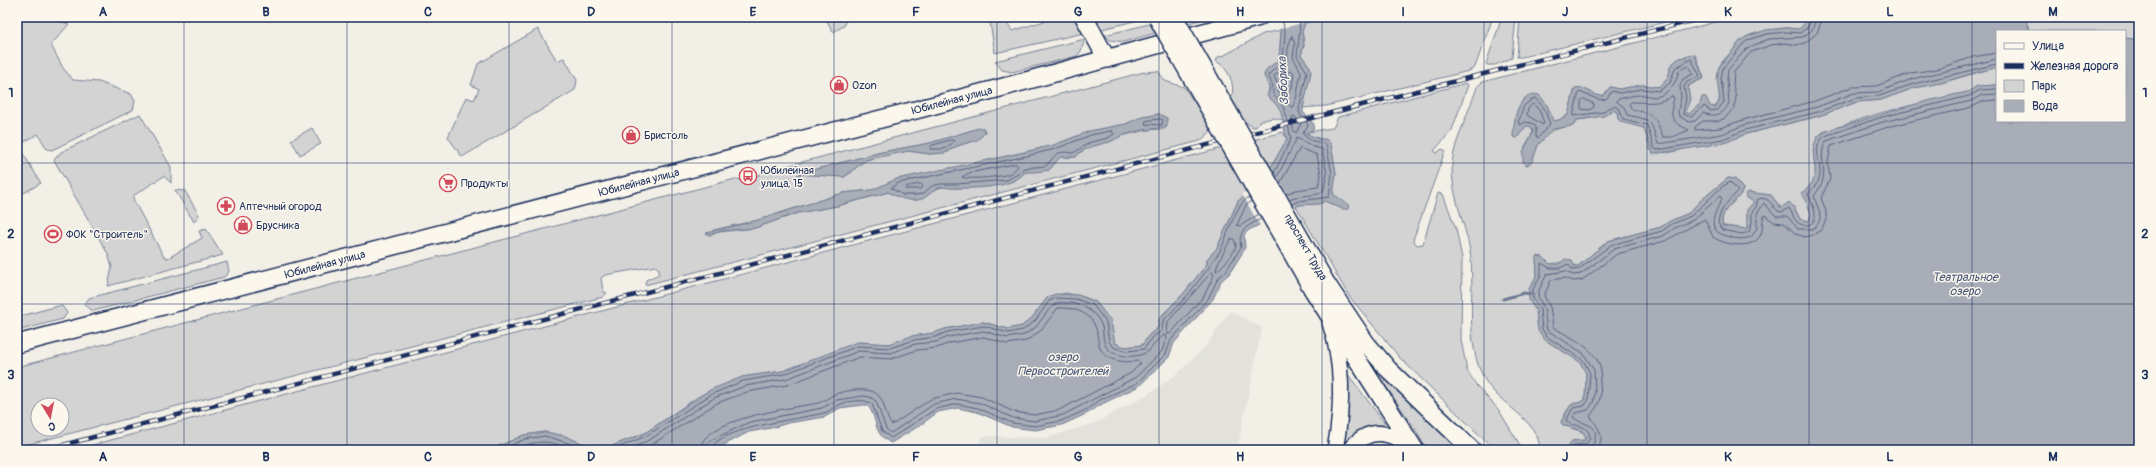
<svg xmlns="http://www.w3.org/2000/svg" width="2156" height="467" viewBox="0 0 2156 467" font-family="Pangolin,sans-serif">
<rect width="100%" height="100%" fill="#f2efe6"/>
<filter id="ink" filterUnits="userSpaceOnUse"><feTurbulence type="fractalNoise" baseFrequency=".025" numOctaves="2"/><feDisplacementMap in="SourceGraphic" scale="8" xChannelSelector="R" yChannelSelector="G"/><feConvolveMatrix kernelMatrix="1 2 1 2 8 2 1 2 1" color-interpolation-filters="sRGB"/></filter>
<g filter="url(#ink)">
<path fill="#e2e1dc" d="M1230 311 1262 328 1237 450H976L983 436 1046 438 1095 423 1148 394 1177 374 1206 346Z"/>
<path fill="#d2d3d2" stroke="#768198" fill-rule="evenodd" d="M17 17H43L69 24 51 45 63 68 73 80 99 82 131 94 135 101 133 110 52 150 47 149 38 134 17 146Z
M825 17H847L844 26 833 32Z
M989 17H1003L1012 31 1048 20 1047 17H1075L1084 33 995 53Z
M1095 17H1151L1102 29Z
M1177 17H1210L1124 42 1110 40 1105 35Z
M1331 17H1493L1475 67 1469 71 1326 106 1303 108 1310 75V67L1301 55 1304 46 1302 30 1305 23Z
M1502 17H1516L1512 58 1495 65H1487L1486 64Z
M1520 17 1543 20 1593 17H1686L1522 57H1517Z
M1735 17H1811L1799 29C1794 30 1789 27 1784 28 1774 29 1754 32 1746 37 1740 40 1738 46 1733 50 1729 55 1722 60 1719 67 1715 79 1726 104 1712 108L1701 100 1700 104 1689 114 1686 112 1690 102 1688 88 1690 85 1704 78 1696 56 1691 54 1678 59 1670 66C1670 76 1666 82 1658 87L1642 85 1619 89 1610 87 1603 96H1600L1575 88 1568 115 1559 120 1553 121 1547 105 1541 97 1525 98C1515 108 1512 125 1517 138L1526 126H1529L1532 128 1533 132 1524 148 1533 159 1538 145 1550 131 1576 124 1577 120 1593 118 1613 110 1617 112 1618 119 1644 128 1650 150 1668 153 1688 148 1724 143 1746 134 1819 116 1857 102 1881 100 1914 88 1941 83 1997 67V85L1978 86 1968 92 1880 113 1823 132 1817 137 1813 151 1816 175 1815 180 1804 192 1811 214 1809 221 1800 219 1794 207 1781 208 1771 195 1751 193V199L1754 202 1747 210V229L1723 226C1717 209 1741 200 1743 189L1735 179 1728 178 1700 201 1689 213 1670 221 1661 227 1608 241 1578 266 1563 262 1550 264 1543 257H1536L1537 275 1529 289V296L1536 311 1538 330 1549 342 1580 362 1586 373 1585 400 1579 403H1573L1566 412 1561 422 1563 425 1585 433V440L1572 441 1568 447 1569 450H1540C1539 419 1499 405 1485 380 1463 342 1476 293 1470 251 1465 222 1451 195 1452 165 1452 148 1471 106 1477 87L1482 82Z
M2025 17H2139V40L2125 38V31H2028Z
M538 29 557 61 564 58 577 80 575 90 462 157 448 137 466 97 474 100 479 89 471 85 478 64Z
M1281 30 1279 60 1267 69 1264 75 1269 87 1268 94 1269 98C1277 102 1283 111 1283 120L1273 118 1260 121 1256 127H1253L1244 121 1215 128 1200 141 645 285 646 280 659 274V269L655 266 650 267 605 275 601 278 603 291 607 293 603 297 17 447V367L735 179C746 181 755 178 764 172L1144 72 1158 71 1165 81 1184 87 1203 115C1236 119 1243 77 1216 61L1218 57 1223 56 1263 34ZM1159 114 1165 129C1150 129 1137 132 1122 136 1117 137 1113 141 1108 142 1096 145 1084 148 1075 157H1060L1049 170 1025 172C1013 188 974 188 955 188 951 188 947 187 943 187 935 188 932 192 927 196 916 204 899 198 889 192L837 206 798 213 755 228 719 232 709 235 713 230 758 220 843 193 872 190 897 179 939 172 1054 145 1090 131 1126 124 1139 118ZM979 128 985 130V133L977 140 957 146 948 152 930 154 908 151 876 157 862 161 852 172 844 177 798 174 882 152 930 143ZM38 405H62V429H38Z
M1085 39 1081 51 1077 56 1012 72 1002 70 995 61Z
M1466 83 1468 85 1452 130 1434 151 1437 153 1442 149 1445 151 1413 240 1417 245 1423 244 1438 193 1443 194 1456 229 1462 258 1461 340 1467 370 1476 385 1498 409 1523 450H1495L1400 358 1349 296 1296 206C1306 202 1317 206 1325 201L1336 206 1346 203 1333 195 1336 173 1332 151 1322 139 1311 136 1307 132 1333 128 1338 117Z
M140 114 171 167V183L164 176 133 196 134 201 164 257 168 258 202 238 199 231 206 229 223 255 108 286 112 267 108 254 54 160 61 152Z
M312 128 321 144 300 155 291 140Z
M1283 132 1287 139 1263 181 1238 201 1217 248 1207 259V264L1184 293 1162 315 1158 322V328L1151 333 1142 345 1125 347 1115 343 1110 321 1096 302 1084 297 1066 293 1047 298 1032 318 1022 326 1008 329 983 322 945 329 934 333 912 336 889 344 860 342 783 371 742 377 726 385 715 388 699 396 645 433 612 446 586 445 565 436 545 432 524 435 490 450H73Z
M21 150 41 183 17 197V152Z
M175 190 185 191 199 215 194 222Z
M227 262 229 272 224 277 93 311 84 305 89 298Z
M58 306H62L67 313 63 319 17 331V317Z
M1355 342 1464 450H1427L1414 427Z
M1344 369 1386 425H1375L1361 431 1342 450Z"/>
<path fill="#a9adb7" stroke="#707b93" d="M1278 17H1303L1305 23 1302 32 1304 44 1301 55 1310 67 1311 72 1303 108V112L1314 124 1313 130 1306 133 1318 139H1326L1331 144 1336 173 1333 194 1349 205 1348 209H1342L1325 201 1319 204 1299 205 1249 230 1244 235 1245 247 1241 255 1229 274 1221 281 1213 299 1174 343 1169 357 1139 386 1102 404 1088 413 1062 425 1035 430 1012 427 977 412 958 408 938 412 919 426 891 443C871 433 879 418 867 405H863L840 408 825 417 788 423 771 428 749 432 714 450H490L524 435 545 432 565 436 586 445 600 447 612 446 645 433 710 390 742 377 783 371 857 342 889 344 912 336 934 333 945 329 983 322 1008 329 1022 326 1032 318 1047 298 1055 294 1078 295 1096 302 1111 321 1115 343 1125 347 1142 345 1149 335 1158 328 1159 319 1184 293 1207 264V259L1217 248 1238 201 1263 181 1287 139C1280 119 1287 112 1267 96L1270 89 1264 75 1267 69 1279 60 1281 33Z
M1811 17H2025L2029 29 2028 31H1997L1996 68 1977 72 1941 83 1914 88 1881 100 1857 102 1819 116 1746 134 1724 143 1653 154 1644 128 1621 122 1618 119 1617 112 1613 110 1604 116 1577 120 1573 126 1553 129 1538 145 1532 162 1526 166 1523 163V152L1533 132 1532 128 1529 126H1526L1517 138 1513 137C1513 124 1518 89 1539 95L1547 105 1553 121 1559 120 1568 115 1575 88C1586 85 1592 97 1603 96L1610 87 1619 89 1642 85 1658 87C1667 82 1670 76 1670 66L1678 59 1694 54 1704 78 1689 85 1688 89 1690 98 1686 112 1689 114 1700 104 1702 97H1706L1710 106 1715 107 1720 101 1717 79 1719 67 1740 41 1746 37 1766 30 1786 28 1799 29Z
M2125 38 2139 40V450H1569L1568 447 1572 441 1585 440 1586 437 1582 431 1563 425 1561 422 1570 406 1585 400 1586 373 1580 362 1545 340 1538 330 1536 311 1529 300V289L1537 275 1536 256 1543 257 1550 264H1559L1565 259 1572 260 1574 266H1578L1608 241 1661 227 1670 221 1689 213 1700 201 1728 178 1735 179 1743 189C1741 200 1717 209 1723 226L1747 229V210L1754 202 1747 198 1746 194 1748 192 1771 195 1781 208 1789 202 1794 207 1800 219 1809 221 1811 214 1806 200 1801 193C1830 177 1802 152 1820 135 1831 127 1845 126 1857 122 1894 110 1930 99 1968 92L1977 86 1997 85V121H2125Z
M1159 114 1167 118V127L1143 130 1123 135 1110 142 1093 146 1080 152 1076 157H1060L1049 170 1035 172H1025C1012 189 975 188 955 188 951 189 947 187 943 187 935 188 932 192 927 196 916 205 898 198 888 192L837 206 798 213 755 228 722 231 709 235 706 233 758 220 843 193 872 190 897 179 1021 153 1054 145 1090 131 1126 124 1139 118Z
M979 128H983L985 133 977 140 957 146 945 153 930 154 908 151 866 160 844 177 797 174 882 152 930 143Z"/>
<path fill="#f2efe6" d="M1276 17H1305L1306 22 1279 29Z
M1271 166 1296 209 1260 226 1242 194 1262 180Z"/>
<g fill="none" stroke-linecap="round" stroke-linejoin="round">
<path stroke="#546182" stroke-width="1" d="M1812 17 1808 27 1800 33 1786 32 1767 34 1748 40 1743 44 1723 68 1721 79 1724 102 1717 110 1711 111 1704 106 1691 117 1683 114 1686 98 1684 87 1687 82 1700 76 1691 59 1675 68 1670 83 1659 91 1641 89 1619 93 1612 91 1606 99 1600 100 1579 92 1573 116 1603 112 1608 108 1615 106 1620 110 1623 119 1647 125 1654 148 1657 150 1723 139 1745 130 1818 112 1856 98 1879 96 1913 84 1997 64
M1817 17 1812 30 1803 37 1769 39 1747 48 1728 70 1727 79 1729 103C1723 116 1714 117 1703 113L1695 121 1689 122 1679 116 1678 110 1681 98 1680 86 1683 79 1693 74 1688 66 1679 70C1677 82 1669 95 1655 97 1650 97 1645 94 1640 95 1632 95 1625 98 1618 99L1616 101 1624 107 1627 115C1653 120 1650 120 1658 144L1722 134 1744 125 1817 107 1854 93 1878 92 1912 79 1997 59
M1823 17 1817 33 1805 43 1796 45 1785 43 1771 45 1751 52 1734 72 1733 85 1736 97 1734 108 1725 118 1719 121H1703L1695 127V130L1720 128 1743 120 1815 101 1852 87 1876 86 1911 73 1937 69 1973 57 1997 53
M1292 36 1295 44 1293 57 1301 72 1296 99 1292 108 1279 93 1278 85 1274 76 1287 64 1288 49Z
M1291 70 1294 73 1292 87 1289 94 1285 90 1282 78Z
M1672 96 1674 98C1671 109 1669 120 1681 126 1684 128 1687 128 1689 130L1672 137H1663C1655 117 1655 113 1632 110L1629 104 1631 102C1646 102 1659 105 1672 96Z
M1535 98 1544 108 1550 124 1538 138 1536 136V127L1532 123 1525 122 1521 125 1518 123 1524 106Z
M1584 99 1594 104V107L1589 110 1581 109V101Z
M1533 104 1539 110 1544 122 1543 125 1527 115 1528 109Z
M1294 116 1301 124 1296 133 1293 130 1292 118Z
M1161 119 1163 120 1162 125 1145 124 1146 121Z
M1112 131 1114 134 1108 138 1091 142 1073 153C1056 150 1056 155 1046 166L1024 168 1018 174 1007 180 956 184H940L932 186 923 194 915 195H903L891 188 898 183 1022 157 1055 149 1091 135Z
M950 140H953L954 142 944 149H930L931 146Z
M1016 164 1018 166C1015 170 1011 174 1005 175 998 177 967 180 962 177L969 173Z
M1274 173 1291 139C1287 123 1288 106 1273 95V86L1268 75 1283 61 1285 33 1282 17
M1277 177 1297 138 1314 147 1322 149 1327 174 1323 192C1313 197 1300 194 1289 199
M1280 183 1300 148 1317 155 1321 175 1318 187 1296 190 1286 194
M921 184 923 186 920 189H905L906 187Z
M1251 201 1246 205 1237 225 1240 226 1259 214
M1292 204 1299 201 1329 197 1332 174 1326 144C1318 141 1308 143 1303 133L1308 125 1300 114 1299 109 1307 72 1297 56C1298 44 1301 29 1299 17
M1231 239H1234C1234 241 1236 243 1236 246 1236 251 1220 270 1216 271 1215 267 1228 244 1231 239Z
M1212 272 1214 275 1204 296 1170 334H1167L1168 322Z
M500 450 525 439 545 436 591 450
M515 450C535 439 552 440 572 450
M612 450 646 436 712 394 743 381 784 374 858 346 890 348 914 340 935 337 947 332 984 326 1008 333 1023 330 1035 321 1049 301 1056 298 1076 299 1093 305 1106 322 1109 342 1115 348 1128 351 1144 349 1152 337 1162 331 1163 321 1187 296 1210 266C1212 260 1217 257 1220 251 1228 236 1234 206 1249 197
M628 450 649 440 714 398 745 386 786 379 859 351 890 353 915 344 936 342 948 337 984 331 1007 338 1024 335 1036 327 1050 308 1057 303C1074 301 1093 307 1101 324 1104 330 1102 338 1105 345 1112 358 1136 359 1147 352 1152 349 1153 344 1157 341 1159 339 1162 337 1164 335L1167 337 1162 351 1136 377 1063 415 1035 421 1013 418 980 403 956 399 934 404 891 433 886 429 876 401 870 397 863 396 837 400 822 408 750 422 711 440 707 445 706 450
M643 450 717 403 747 392 787 385 860 357 891 359 917 350 937 348 950 343 984 337 1007 344 1026 341 1040 331 1058 308C1073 307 1089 312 1095 326 1098 332 1097 339 1099 345 1104 362 1125 363 1139 361L1141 363 1131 373 1059 410 1035 415 1014 412 982 397 957 393 931 399 892 425C883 415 887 396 871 391 861 388 844 391 835 394 829 397 825 401 818 403 794 408 701 418 700 450
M711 450C713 428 806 418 824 413 829 412 832 408 837 406 845 401 865 398 872 404L882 431 891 438 936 409 957 404 978 408 1012 423 1035 426 1061 421 1086 410 1100 400 1137 383 1166 354 1171 340 1208 299 1218 278 1226 271 1241 247C1237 231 1248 225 1261 219
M1573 450 1574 445 1586 444 1590 438C1589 422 1573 428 1566 421L1573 408 1584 406 1588 401 1590 373 1583 360 1547 337 1542 329 1540 310 1533 299V289L1541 276V263L1550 268H1560L1568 264 1573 270 1579 269 1611 245 1662 231 1672 224 1691 216 1723 186 1730 182 1738 191C1728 203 1721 205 1718 223L1722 230 1742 234 1749 232 1752 222V212L1756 207 1758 199C1770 196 1770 205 1778 211L1782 212 1789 208C1792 212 1793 218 1797 222 1804 228 1816 225 1815 215 1815 208 1810 200 1808 194 1812 188 1819 184 1820 175 1821 163 1811 146 1825 136L1882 117 1969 96 1980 90 1997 89
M1585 450 1594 443C1601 421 1581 426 1573 417L1576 413 1588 410 1593 403 1595 393 1594 370 1583 353 1547 330 1544 308 1538 297 1539 290 1547 274 1566 271 1573 275 1581 274 1614 249 1663 236 1675 228 1693 220 1720 196 1722 199C1713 216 1705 232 1730 237 1737 239 1745 240 1752 236L1757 228V214L1764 203 1776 216H1787L1798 229H1812C1827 220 1817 208 1814 196 1834 171 1815 162 1826 141L1883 122 1971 101 1982 95 1997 94
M1597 450C1606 436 1598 427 1590 416 1599 405 1602 399 1600 383 1599 379 1601 375 1601 371 1597 347 1570 338 1553 327L1550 307 1544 296 1551 280 1565 278 1574 281 1582 280 1617 254 1665 241 1705 219 1713 237C1724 245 1752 250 1760 236 1764 229 1761 219 1765 215L1774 222 1784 223 1796 234 1805 237 1813 235 1821 230 1826 220V211L1821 198 1830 179 1828 162 1831 146 1891 126 1972 107 1984 101 1997 100"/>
<path stroke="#707b93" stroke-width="3" d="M1503 299 1524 293 1532 294"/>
<defs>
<path id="tertiary" d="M1330 323C1344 365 1343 407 1335 450
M1350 450C1368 425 1391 432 1413 447"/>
<path id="secondary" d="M1084 17 1107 59
M1326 283 1366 343 1388 369 1472 450
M1313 290 1415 450
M17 344 1000 88 1259 17"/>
</defs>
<use href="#tertiary" stroke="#1b2f5e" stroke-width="18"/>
<use href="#secondary" stroke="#1b2f5e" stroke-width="20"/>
<use href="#tertiary" stroke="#fbf7ec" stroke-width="15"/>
<use href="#secondary" stroke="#fbf7ec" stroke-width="17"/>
<defs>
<path id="rail" d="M44 450 1280 126 1707 17"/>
</defs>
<use href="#rail" stroke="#1b2f5e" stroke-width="4.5"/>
<use href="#rail" stroke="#fbf7ec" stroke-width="3" stroke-dasharray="9" stroke-linecap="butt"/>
<defs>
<path id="secondary-bridge" d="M1157 17 1313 290
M1174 17 1326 283"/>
</defs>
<use href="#secondary-bridge" stroke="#1b2f5e" stroke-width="20" stroke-linecap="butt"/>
<use href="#secondary-bridge" stroke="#fbf7ec" stroke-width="17"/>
</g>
</g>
<path fill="none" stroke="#1b2f5e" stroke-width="1" stroke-opacity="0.55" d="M184 17V450M347 17V450M509 17V450M672 17V450M834 17V450M997 17V450M1159 17V450M1322 17V450M1484 17V450M1647 17V450M1809 17V450M1972 17V450M17 163H2139M17 304H2139"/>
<defs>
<symbol id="shop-ring" viewBox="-11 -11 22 22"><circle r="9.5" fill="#fbf7ec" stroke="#d1495b" stroke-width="1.5"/><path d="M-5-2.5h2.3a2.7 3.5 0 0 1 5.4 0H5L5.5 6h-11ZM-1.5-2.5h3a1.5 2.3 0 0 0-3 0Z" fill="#d1495b"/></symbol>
<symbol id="bus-ring" viewBox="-11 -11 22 22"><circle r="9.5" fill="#fbf7ec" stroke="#d1495b" stroke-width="1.5"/><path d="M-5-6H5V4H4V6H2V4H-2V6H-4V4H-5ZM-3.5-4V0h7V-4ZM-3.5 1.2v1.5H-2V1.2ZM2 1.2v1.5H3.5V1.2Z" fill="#d1495b"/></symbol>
<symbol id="supermarket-ring" viewBox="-11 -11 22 22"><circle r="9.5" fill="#fbf7ec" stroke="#d1495b" stroke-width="1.5"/><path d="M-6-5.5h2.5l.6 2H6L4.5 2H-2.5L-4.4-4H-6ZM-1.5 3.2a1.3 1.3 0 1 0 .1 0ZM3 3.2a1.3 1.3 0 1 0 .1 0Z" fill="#d1495b"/></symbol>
<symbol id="pharmacy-ring" viewBox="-11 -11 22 22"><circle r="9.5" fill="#fbf7ec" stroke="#d1495b" stroke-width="1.5"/><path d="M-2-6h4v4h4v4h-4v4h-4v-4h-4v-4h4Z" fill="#d1495b"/></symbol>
<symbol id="stadium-ring" viewBox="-11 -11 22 22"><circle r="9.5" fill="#fbf7ec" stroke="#d1495b" stroke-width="1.5"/><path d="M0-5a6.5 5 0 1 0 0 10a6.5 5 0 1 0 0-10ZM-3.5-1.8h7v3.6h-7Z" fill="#d1495b"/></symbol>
</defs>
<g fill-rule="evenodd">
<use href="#shop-ring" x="829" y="75" width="20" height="20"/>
<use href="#shop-ring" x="621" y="125" width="20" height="20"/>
<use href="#bus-ring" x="738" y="166" width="20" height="20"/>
<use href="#supermarket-ring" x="438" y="173" width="20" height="20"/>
<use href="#pharmacy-ring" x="216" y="196" width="20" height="20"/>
<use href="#shop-ring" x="233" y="215" width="20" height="20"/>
<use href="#stadium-ring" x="43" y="224" width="20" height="20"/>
</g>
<g text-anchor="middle" stroke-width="3" stroke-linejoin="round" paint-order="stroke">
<g font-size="11" fill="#1b2f5e" stroke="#fbf7ec" text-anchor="start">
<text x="852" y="89">Ozon</text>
<text x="644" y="139">Бристоль</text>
<text x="761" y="174">Юбилейная<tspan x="761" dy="13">улица, 15</tspan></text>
<text x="461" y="187">Продукты</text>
<text x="239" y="210">Аптечный огород</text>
<text x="256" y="229">Брусника</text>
<text x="66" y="238">ФОК "Строитель"</text>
</g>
<g font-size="11" fill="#1b2f5e" stroke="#fbf7ec">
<text transform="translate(952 100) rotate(-15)" y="4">Юбилейная улица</text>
<text transform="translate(639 182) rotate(-15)" y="4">Юбилейная улица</text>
<text transform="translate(1306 247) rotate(60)" y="4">проспект Труда</text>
<text transform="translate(325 264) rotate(-15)" y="4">Юбилейная улица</text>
</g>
<g font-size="12" font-style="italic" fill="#465579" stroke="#fbf7ec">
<text transform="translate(1283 81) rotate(-93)" y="4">Забориха</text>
<text x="1965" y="281">Театральное<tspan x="1965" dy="14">озеро</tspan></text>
<text x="1063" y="361">озеро<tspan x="1063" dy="14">Первостроителей</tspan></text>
</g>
</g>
<rect width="2156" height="467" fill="none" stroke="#fbf7ec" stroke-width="44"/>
<rect x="1996" y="30" width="130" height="92" fill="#fbf7ec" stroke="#a1a7b3"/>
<rect x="2004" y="43" width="20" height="6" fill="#fbf7ec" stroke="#a1a7b3"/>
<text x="2032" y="50" font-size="12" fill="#1b2f5e">Улица</text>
<rect x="2004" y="63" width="20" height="6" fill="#1b2f5e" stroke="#a1a7b3"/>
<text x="2032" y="70" font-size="12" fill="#1b2f5e">Железная дорога</text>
<rect x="2004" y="80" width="20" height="12" fill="#d2d3d2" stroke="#a1a7b3"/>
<text x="2032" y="90" font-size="12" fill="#1b2f5e">Парк</text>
<rect x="2004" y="100" width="20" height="12" fill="#a9adb7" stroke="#a1a7b3"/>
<text x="2032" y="110" font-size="12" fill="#1b2f5e">Вода</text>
<g transform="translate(50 417) rotate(170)"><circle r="19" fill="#fbf7ec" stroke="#a1a7b3"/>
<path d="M0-3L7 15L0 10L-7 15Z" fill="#d1495b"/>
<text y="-6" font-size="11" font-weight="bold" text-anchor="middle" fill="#1b2f5e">С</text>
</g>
<rect x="22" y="22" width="2112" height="423" fill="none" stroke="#1b2f5e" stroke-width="1.5"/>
<g font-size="13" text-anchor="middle" font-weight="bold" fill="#1b2f5e">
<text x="103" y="16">A</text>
<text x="266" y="16">B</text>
<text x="428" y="16">C</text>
<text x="591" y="16">D</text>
<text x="753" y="16">E</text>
<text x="916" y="16">F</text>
<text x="1078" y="16">G</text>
<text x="1240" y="16">H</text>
<text x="1403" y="16">I</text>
<text x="1565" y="16">J</text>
<text x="1728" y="16">K</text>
<text x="1890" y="16">L</text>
<text x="2053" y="16">M</text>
<text x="11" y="97">1</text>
<text x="2145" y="97">1</text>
<text x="11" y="238">2</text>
<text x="2145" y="238">2</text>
<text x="11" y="379">3</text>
<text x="2145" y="379">3</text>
<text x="103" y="461">A</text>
<text x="266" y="461">B</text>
<text x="428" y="461">C</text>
<text x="591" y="461">D</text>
<text x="753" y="461">E</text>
<text x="916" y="461">F</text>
<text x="1078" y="461">G</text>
<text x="1240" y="461">H</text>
<text x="1403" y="461">I</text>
<text x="1565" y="461">J</text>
<text x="1728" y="461">K</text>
<text x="1890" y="461">L</text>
<text x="2053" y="461">M</text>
</g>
</svg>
